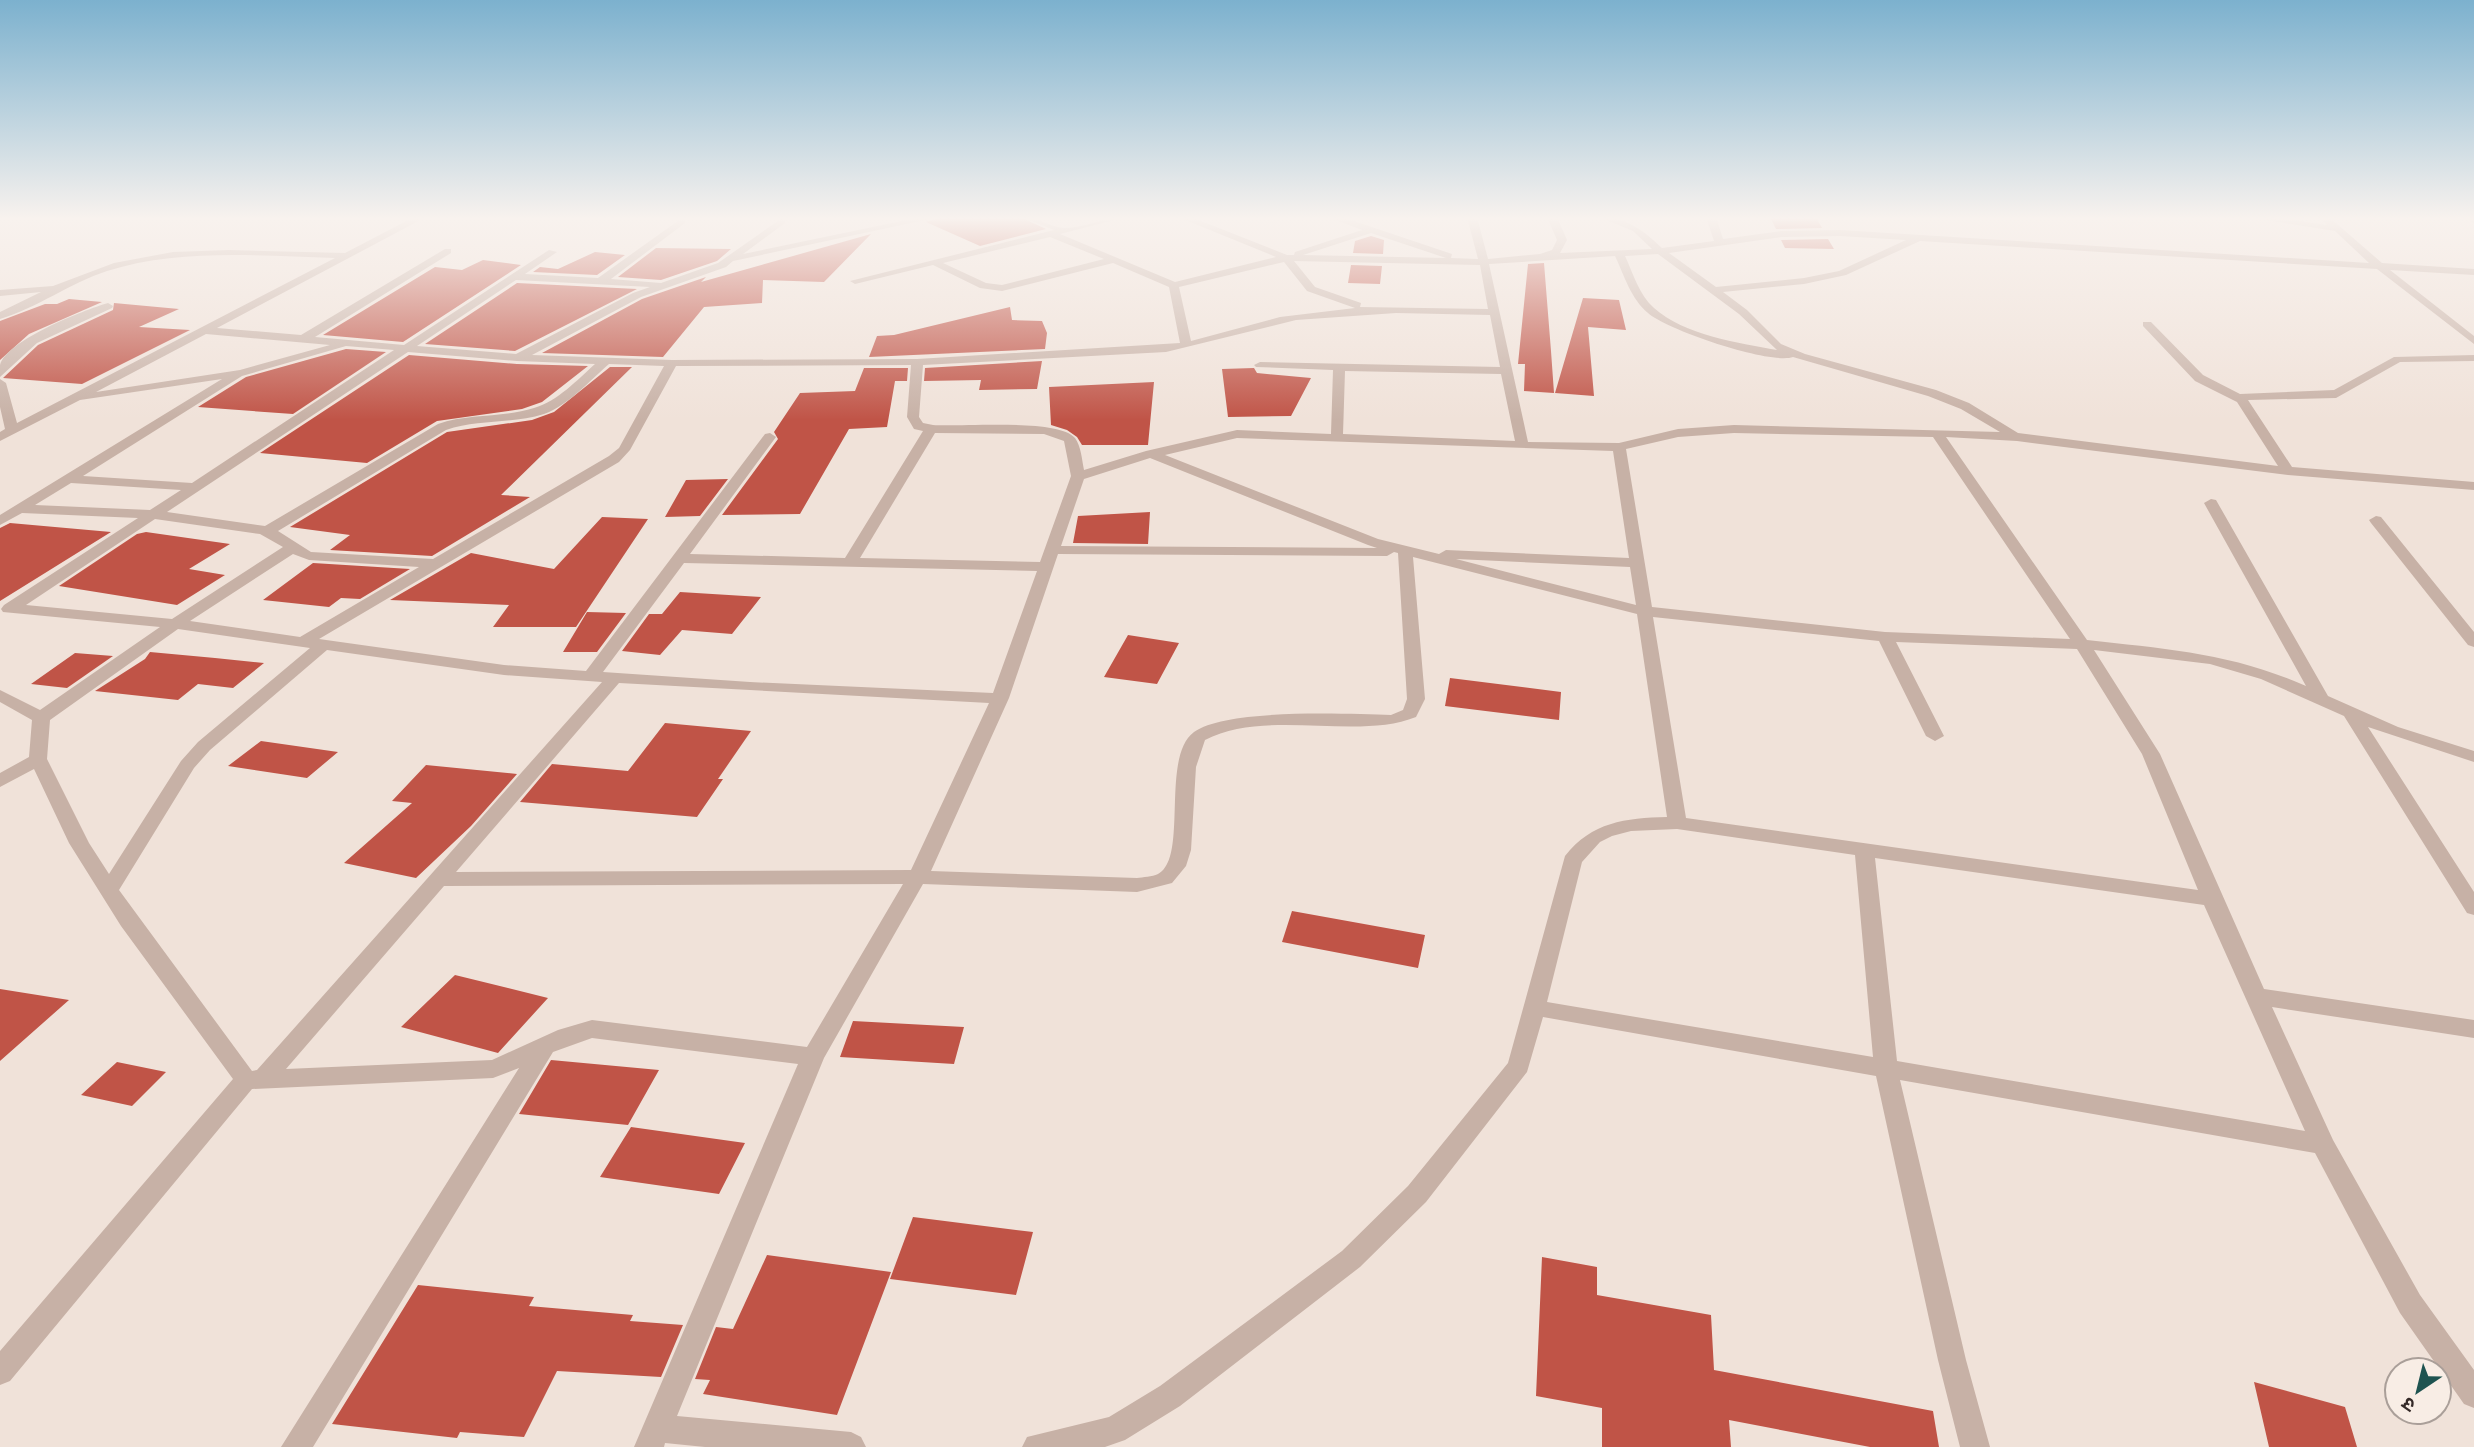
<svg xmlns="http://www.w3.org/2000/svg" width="2474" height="1447" viewBox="0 0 2474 1447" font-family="Mulish,'Noto Sans Devanagari',sans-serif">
<rect width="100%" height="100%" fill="#f0e2d9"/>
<path fill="#c05447" d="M942 217H1020L1046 229 980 246 926 222Z
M1770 217H1816L1822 228 1776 229Z
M871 234 824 282 763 280 762 303 704 307 663 357 542 353 642 299 706 277 701 282Z
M1371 236 1384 240 1383 254 1353 253 1355 241Z
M1828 239 1834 249 1785 248 1781 240Z
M656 248 731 249 717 261 661 280 618 277Z
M595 252 625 255 597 275 533 272 540 267 558 269Z
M483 260 521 265 403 342 323 335 435 267 462 270Z
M1544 263 1551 351 1554 393 1524 391 1525 364H1518L1528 264Z
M1351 265 1382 266 1380 284 1348 283Z
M517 283 637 289 515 351 425 344Z
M1583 298 1619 300 1626 330 1588 327 1594 396 1555 393Z
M69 299 102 302 29 334 0 360V321L45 304H57Z
M114 303 179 309 139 327 190 330 82 384 3 378 38 345 113 310Z
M1010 307 1012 320 1042 321 1047 333 1045 349 869 357 877 336 894 335Z
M346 349 386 352 293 414 198 407 246 377Z
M409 355 517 364 588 366 542 402 522 409 437 421 367 463 260 453Z
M1042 361 1037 389 979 390 981 380 924 381 925 368Z
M610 367H632L501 495 530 497 432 556 330 550 350 535 290 527 447 432 532 420 554 412Z
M864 368H908L907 381H895L887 427 849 429 800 514 722 515 778 439 774 432 800 393 855 391Z
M1254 368 1257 373 1311 378 1291 416 1228 417 1222 369Z
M1154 382 1148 445H1082L1077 437 1067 430 1051 425 1049 387Z
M728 479 700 516 665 517 686 480Z
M1150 512 1148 544 1073 543 1078 516Z
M602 517 648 519 576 627H493L509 605 390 600 471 553 554 569Z
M10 523 111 532 0 601V528Z
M146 532 230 544 189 569 225 575 177 605 59 586 137 534Z
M313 563 410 569 360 599 341 598 329 607 263 600Z
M680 592 761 597 732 634 682 630 660 655 622 651 649 614H662Z
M587 612 626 613 597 652H563Z
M1128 635 1179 643 1157 684 1104 677Z
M150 652 215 658 264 663 233 688 198 684 178 700 95 691 145 659Z
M75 653 113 656 67 688 31 684Z
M1450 678 1561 692 1559 720 1445 706Z
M665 723 751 731 718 779H723L697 817 520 802 552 764 628 771Z
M261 741 338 752 307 778 228 766Z
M426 765 517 774 471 826 416 878 344 863 412 803 392 801Z
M1292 911 1425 935 1418 968 1282 942Z
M455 975 548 998 498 1053 401 1027Z
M0 989 69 1000 0 1061Z
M853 1021 964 1027 954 1064 840 1057Z
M551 1060 659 1070 628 1125 519 1114Z
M117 1062 166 1072 132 1106 81 1095Z
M631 1127 745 1143 719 1194 600 1177Z
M913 1217 1033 1232 1016 1295 890 1279Z
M767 1255 891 1272 837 1415 703 1394 710 1380 695 1379 716 1327 733 1329Z
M1542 1257 1597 1267V1295L1711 1315 1714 1370 1933 1411 1939 1447H1870L1729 1420 1731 1447H1602V1408L1536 1396Z
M418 1285 534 1297 529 1306 633 1315 630 1321 683 1325 661 1377 557 1371 524 1437 460 1432 457 1438 332 1424Z
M2254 1382 2345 1407 2357 1447H2269Z"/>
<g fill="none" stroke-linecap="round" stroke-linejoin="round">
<path fill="#c7b1a6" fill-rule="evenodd" d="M414 217H426L217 328 301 335 445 249H451V253L315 337 404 345 549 250 557 252 525 274 598 278 682 218 685 219V223L611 279 661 283 718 263 782 218 785 219V223L743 254 921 217H939L733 261 726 267 641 297 532 355 672 360 917 359 1180 343 1169 287 1113 263 1002 291 980 288 933 265 855 284 850 281 1054 230 1022 217C1038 217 1051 228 1065 228 1085 228 1105 217 1126 217L1060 234 1175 282 1276 257 1178 217H1191L1287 255H1294L1295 252 1362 230 1328 217H1342L1452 254 1451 258 1478 259 1467 217H1477L1488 259 1540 254 1552 250 1557 240 1547 217H1557L1567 240 1560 253 1652 249 1633 231 1599 217C1626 217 1643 230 1662 248L1714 241 1706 217H1716L1723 239 1782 231 1840 230 2369 263 2335 231 2247 217H2272L2327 225 2319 217H2329L2382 263 2474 269V275L2390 270 2474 336V344L2377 269 1920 241 1846 275 1804 284 1723 292 1747 310 1781 344 1805 354 1936 390 1969 403 2018 433 2278 466 2237 402 2195 381 2143 326V322H2151L2203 375 2240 394 2334 390 2394 357 2474 355V361L2400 362 2336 398 2248 400 2292 467 2474 482V490L2288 475 2017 441 1946 437 2087 640C2167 649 2231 653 2306 686L2204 503 2211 499 2216 500 2328 696 2398 727 2474 751V762L2368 727 2474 892V915L2467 913 2344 716 2261 679 2210 664 2094 650 2160 754 2264 989 2474 1020V1038L2272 1007 2333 1140 2420 1295 2474 1370V1408L2464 1404 2400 1313 2315 1153 1900 1080 1966 1360 1990 1447H1960L1938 1360 1876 1076 1543 1017 1527 1072 1426 1202 1360 1267 1180 1406 1125 1440 1105 1447H1022L1027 1437 1109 1417 1160 1386 1342 1251 1408 1186 1508 1063 1565 856C1592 822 1625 818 1667 817L1637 614 1413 557 1425 699 1416 717C1357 741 1266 708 1205 740L1196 767 1191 850 1186 866 1172 883 1137 892 923 884 824 1058 677 1416 851 1432 861 1437 866 1447H705L665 1443 664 1447H634L798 1064 592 1038 553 1052 313 1447H281L519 1068 493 1078 252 1089 10 1381 0 1385V1351L233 1079 121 926 69 843 34 769 0 787V773L29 757 32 720 0 702V690L40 710 160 627 3 612 1 609 4 605 138 518 22 513 0 525V515L222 379 80 400 0 441V432L5 429 0 407V379L6 383 17 423 335 258C260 256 180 248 107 271 70 283 37 308 0 319V312L41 292 0 296V290L53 286 114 263 173 252 229 250 345 253ZM1371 233 1446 258 1303 255ZM1840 236 1906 240 1839 271 1804 278 1716 287 1669 253 1782 237ZM1050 237 1104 259 1002 285 986 283 943 263ZM1658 254 1739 314 1777 350C1738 343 1684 335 1654 308 1639 295 1633 273 1625 256ZM1615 256C1624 275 1631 299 1648 313 1667 330 1770 365 1793 357L1928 396 1961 409 2000 432 1734 425 1678 429 1619 443 1528 442 1489 264ZM1294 261 1480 265 1488 309 1360 307 1361 303 1315 287ZM1284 262 1307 291 1355 308 1280 317 1191 341 1179 287ZM516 280 650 287 633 293 516 354 417 346ZM1396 313 1490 315 1500 367 1260 362 1254 365 1256 367 1333 370 1331 434 1237 430 1146 451 1084 470C1082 460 1081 446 1075 438 1059 418 961 427 933 425L923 423 919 417 923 365 1166 352 1296 320ZM206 334 330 345 240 370 96 392ZM346 346 394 350 192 483 83 476 242 376ZM408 352 517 361 595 364C577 380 558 401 534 408 503 418 469 413 438 424L265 526 167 512ZM609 364 664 366 619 448 609 456 433 559 311 552 278 531 446 430C478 419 512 424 544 414 569 405 589 381 609 364ZM911 365 907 417 914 429 923 431 845 558 690 554 776 437 770 433 765 434 586 671 504 665 319 639 619 462 630 450 676 366ZM1345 371 1501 374 1515 441 1343 434ZM935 433 1044 434 1064 441 1071 476 1040 562 860 558ZM1734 433 1933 437 2070 639 1885 632 1652 607 1626 449 1678 437ZM1237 438 1613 451 1629 558 1446 550 1439 554 1378 539 1165 455ZM1150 458 1368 545 1377 548 1061 546 1084 479ZM71 483 181 490 150 510 35 505ZM155 519 260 534 283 547 172 619 26 605ZM1394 552 1398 553 1407 699 1403 710 1391 715C1347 714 1228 708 1194 732 1160 757 1189 858 1158 874 1152 877 1143 877 1137 878L931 871 1009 698 1058 554 1387 556ZM293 554 309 560 419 567 300 637 190 621ZM1456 559 1630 567 1636 605ZM684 563 1037 571 993 693 750 682 603 672ZM1653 617 1879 641 1926 736 1935 741 1944 736 1896 642 2077 649 2142 754 2198 890 1686 818ZM178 629 310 648 198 742 181 761 109 874 89 843 47 759 50 720ZM327 650 504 675 602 682 257 1070 252 1071 119 890 194 768 210 750ZM619 683 989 703 911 870 456 872ZM1677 829 1855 855 1873 1057 1547 1002 1582 862 1600 842 1612 836 1631 831ZM1875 858 2204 905 2305 1131 1897 1061ZM903 884 807 1047 592 1020 558 1030 492 1060 286 1069 444 886Z
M2467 217H2474V223L2471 222Z
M108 303 113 306 112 308 37 343 0 377C0 373 0 369 0 365 7 340 84 310 108 303Z
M2376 516 2381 517 2474 632V647L2468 645 2371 523 2369 520Z"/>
</g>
<linearGradient id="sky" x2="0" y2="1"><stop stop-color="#7cb1ce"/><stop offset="0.52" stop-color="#f8f2ee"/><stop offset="1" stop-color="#f8f2ee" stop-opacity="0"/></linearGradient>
<rect width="2474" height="420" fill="url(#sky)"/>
<g transform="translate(2418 1391) rotate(215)"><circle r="33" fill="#f8ede5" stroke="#aa9f99" stroke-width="2"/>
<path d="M0-5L12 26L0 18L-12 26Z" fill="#1e5350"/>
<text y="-10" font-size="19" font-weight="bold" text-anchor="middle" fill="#342927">उ</text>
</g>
</svg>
